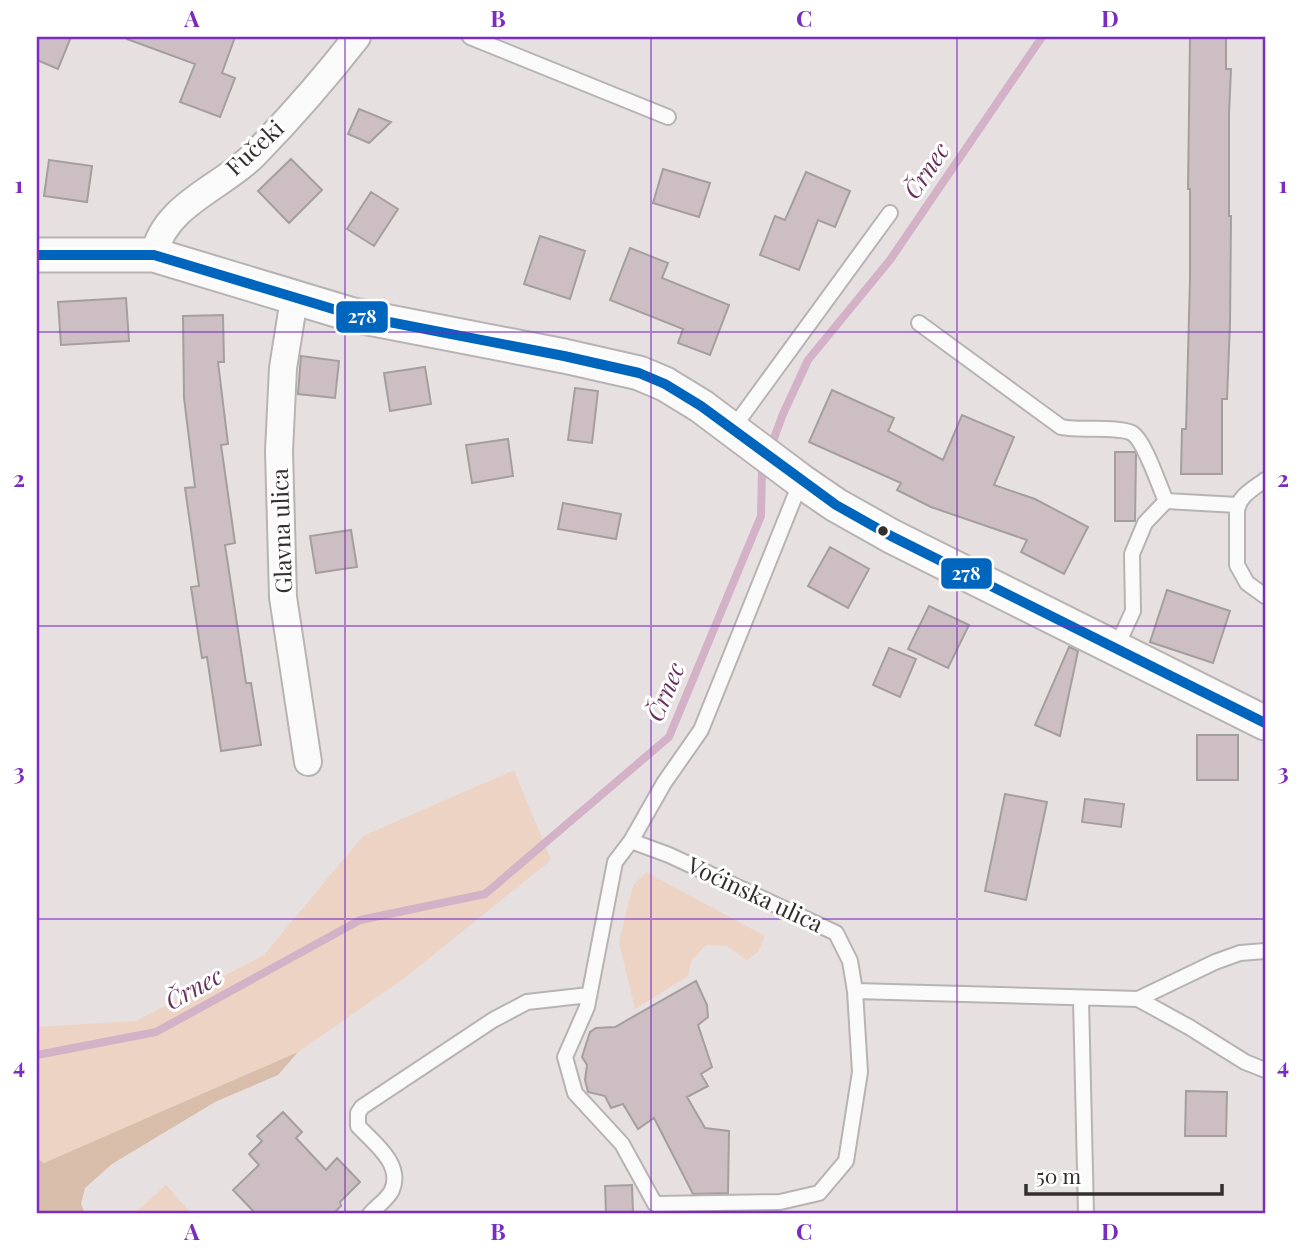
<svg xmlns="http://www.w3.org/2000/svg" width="1302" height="1251" viewBox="0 0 1302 1251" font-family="'Playfair Display',serif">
<rect width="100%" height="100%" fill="#e7e0e0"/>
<path fill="#ecd3c3" d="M514 770 551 860 406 977 298 1052 44 1163 37 1158V1027L136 1021 264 955 363 836Z
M646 872 765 936 758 952 747 960 727 946 706 945 691 961 688 976 635 1009 619 942 633 886Z
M166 1185 192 1214H134Z"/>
<path fill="#d8bdab" d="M298 1052 278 1075 215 1102 112 1164 85 1188 81 1204 85 1214H37V1158L44 1163Z"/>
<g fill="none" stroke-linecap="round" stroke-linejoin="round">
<path stroke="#d3b2c8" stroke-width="8" d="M770 449 783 414 808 360 890 260 1042 37
M37 1055 156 1032 360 920 485 894 669 737 761 516 762 470 764 464"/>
</g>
<path fill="#ccbec2" stroke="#a49f9f" stroke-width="2" d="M37 37H71L58 69 37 60Z
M127 37H235L222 73 235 78 220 117 180 102 195 64 127 39Z
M1190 37H1226V69H1231L1229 114V216H1231L1230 324 1227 399H1222V474H1181L1182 429H1186L1190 279V189H1188Z
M359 109 391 122 369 143 348 134Z
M291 159 322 190 289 223 258 191Z
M49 160 92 166 87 202 44 196Z
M663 169 710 183 699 217 653 203Z
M806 172 850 191 835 227 818 220 799 270 760 255 775 216 785 220Z
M371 192 398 209 374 246 347 229Z
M540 236 585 251 570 299 524 284Z
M630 248 668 263 662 278 729 305 710 355 678 343 683 329 610 300Z
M126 298 129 341 61 345 58 302Z
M223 315 224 362H218L228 444 221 445 235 543 225 545 246 683H251L261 745 221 751 207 657 202 658 191 587 199 586 185 488 195 487 184 398 183 316Z
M301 356 339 361 335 398 298 394Z
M425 367 431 404 390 411 384 373Z
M575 388 598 391 592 443 568 440Z
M832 390 894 418 888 431 943 460 962 415 1014 437 994 485 1035 499 1088 527 1064 574 1021 552 1027 540 931 507 897 490 901 483 809 442Z
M508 439 513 476 472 483 466 445Z
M1115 452H1135L1136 455 1135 521H1115Z
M563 503 621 514 616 539 558 529Z
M351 530 357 567 316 573 310 536Z
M830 547 869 569 848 608 808 586Z
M1167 590 1230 611 1213 663 1150 642Z
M929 606 969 625 948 668 908 649Z
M1069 647 1078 651 1060 736 1035 725Z
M889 648 916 659 900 697 873 685Z
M1197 735H1238V780H1197Z
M1005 794 1047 802 1026 900 985 891Z
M1085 799 1124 804 1121 827 1082 822Z
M696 981 707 1005 708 1017 698 1025 712 1067 701 1074 708 1086 687 1097 705 1128 729 1131 728 1193 693 1194 654 1118 638 1129 623 1104 611 1108 605 1096 588 1092 585 1080 587 1065 582 1057 590 1032 596 1028 615 1027Z
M1186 1091 1227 1092 1226 1136H1185Z
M283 1112 302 1132 296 1138 326 1170 337 1158 360 1182 340 1202 341 1206 333 1214H256L233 1190 259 1165 249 1154 262 1141 257 1136Z
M632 1185 633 1214H606L605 1186Z"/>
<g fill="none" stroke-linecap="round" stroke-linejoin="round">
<defs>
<path id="service" d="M470 37 668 117
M919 323 1061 427C1080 431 1118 426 1132 433 1145 441 1159 486 1166 501
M733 428 890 213
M1265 480C1253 489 1238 496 1237 512V565L1247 583 1265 596
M1166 501 1237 505
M1116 648 1133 611 1132 554 1145 523 1166 501
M631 841 669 855 836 933 850 961 855 991 860 1072 846 1161 819 1193 780 1202 655 1204 622 1144 575 1093 565 1057 587 1007 615 862 631 841 664 783 701 730 801 481
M855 991 1138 999 1215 962 1240 953 1265 951
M1081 999 1086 1214
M1138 999 1189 1027 1245 1062 1265 1070
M370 1214C376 1207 388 1199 392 1190 403 1164 374 1143 358 1126V1113L362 1107 493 1020 527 1002 589 995"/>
<path id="minor" d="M154 255C164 205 221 188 254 155 291 117 325 78 357 37
M294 299 283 368 279 451 283 597 308 762"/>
<path id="tertiary" d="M37 255H154L353 315 564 356 639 373 665 384 701 406 801 481 836 505 891 536 1265 723"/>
</defs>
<use href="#service" stroke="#b8b3b3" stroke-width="18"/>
<use href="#minor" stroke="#b8b3b3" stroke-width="30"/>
<use href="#tertiary" stroke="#b8b3b3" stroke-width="37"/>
<use href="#service" stroke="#fbfafa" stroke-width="14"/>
<use href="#minor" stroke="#fbfafa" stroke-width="26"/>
<use href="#tertiary" stroke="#fbfafa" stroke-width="33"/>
<defs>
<path id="bus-1" d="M37 255H154L353 315 564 356 639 373 665 384 701 406 836 505 891 536 1265 723"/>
</defs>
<use href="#bus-1" stroke="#fff" stroke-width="16"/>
<use href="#bus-1" stroke="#0065bd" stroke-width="10"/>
</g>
<path fill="none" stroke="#7b2cbf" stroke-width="2" stroke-opacity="0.55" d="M345 37V1214M651 37V1214M957 37V1214M37 332H1265M37 626H1265M37 919H1265"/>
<circle fill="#342f2f" stroke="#fff" stroke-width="2.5" cx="883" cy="531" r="6"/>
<g text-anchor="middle" stroke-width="6" stroke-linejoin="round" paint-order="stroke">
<g font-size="23" fill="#342f2f" stroke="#fff">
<text transform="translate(255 148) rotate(-43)" y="8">Fučeki</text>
<text transform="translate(282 531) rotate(-92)" y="8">Glavna ulica</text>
<text transform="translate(755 895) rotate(25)" y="8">Voćinska ulica</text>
</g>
<g font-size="24" font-style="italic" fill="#67305b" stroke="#fff">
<text transform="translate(927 171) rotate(-56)" y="8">Črnec</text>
<text transform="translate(666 692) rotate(-67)" y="8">Črnec</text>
<text transform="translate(194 989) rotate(-29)" y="8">Črnec</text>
</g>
</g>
<g stroke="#fff" stroke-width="2.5">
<rect x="335" y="300" width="54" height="34" rx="7" fill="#0065bd"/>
<rect x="940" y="557" width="53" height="33" rx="7" fill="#0065bd"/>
</g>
<g font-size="19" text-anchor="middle" font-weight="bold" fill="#fff">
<text x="362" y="323">278</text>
<text x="966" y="580">278</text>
</g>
<rect width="1302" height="1251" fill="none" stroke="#ffffff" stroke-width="77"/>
<path d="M1026 1184v10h196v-10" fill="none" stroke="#342f2f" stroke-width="3.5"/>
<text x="1036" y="1184" font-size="21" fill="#342f2f" stroke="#ffffff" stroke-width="5" paint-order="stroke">50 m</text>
<rect x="38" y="38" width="1226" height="1174" fill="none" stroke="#7b2cbf" stroke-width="2.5"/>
<g font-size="23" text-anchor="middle" font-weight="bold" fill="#7b2cbf">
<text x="192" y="27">A</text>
<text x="498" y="27">B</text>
<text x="804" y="27">C</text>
<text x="1110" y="27">D</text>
<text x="19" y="193">1</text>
<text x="1283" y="193">1</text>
<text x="19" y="487">2</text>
<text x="1283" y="487">2</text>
<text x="19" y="780">3</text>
<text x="1283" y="780">3</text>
<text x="19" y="1074">4</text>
<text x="1283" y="1074">4</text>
<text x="192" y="1240">A</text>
<text x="498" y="1240">B</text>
<text x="804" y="1240">C</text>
<text x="1110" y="1240">D</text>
</g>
</svg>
